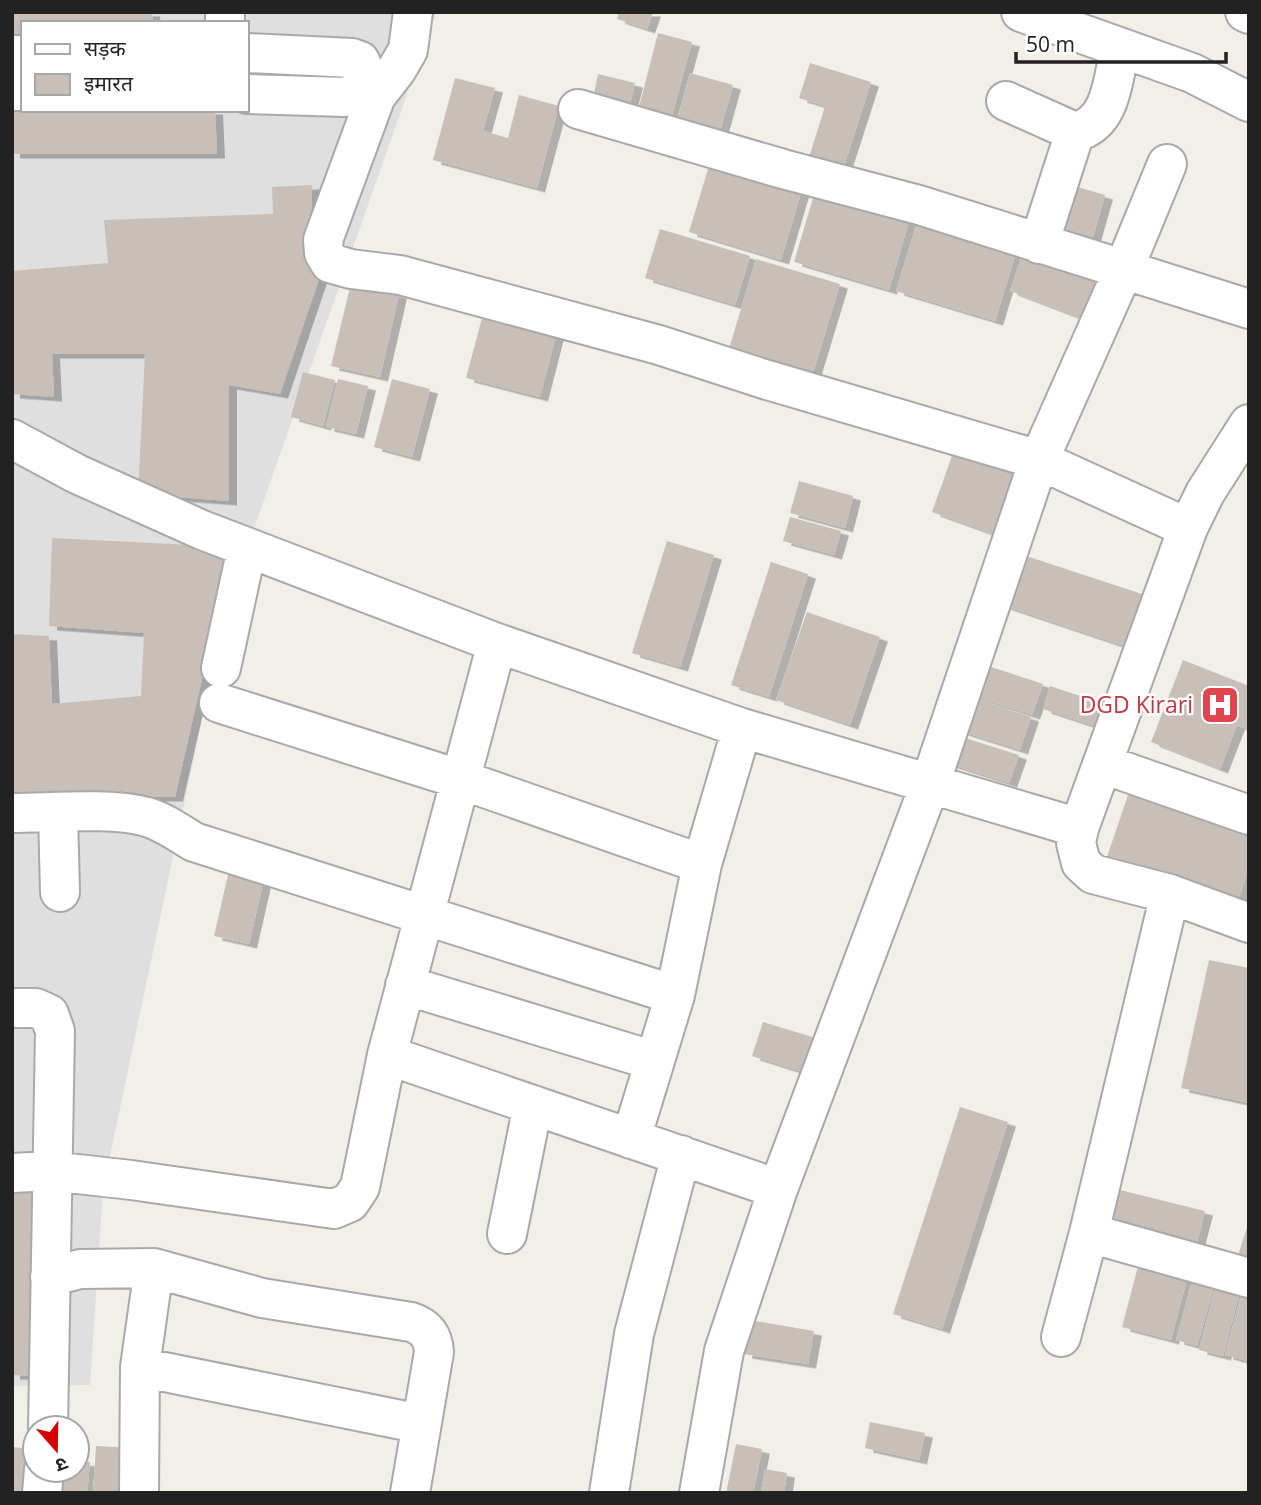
<svg xmlns="http://www.w3.org/2000/svg" width="1261" height="1505" viewBox="0 0 1261 1505" font-family="'Open Sans','Noto Sans Devanagari',sans-serif">
<defs>
<filter id="shadow"><feDropShadow dx="8" dy="4.5" stdDeviation="0" flood-color="#0004"/></filter>
</defs>
<rect width="100%" height="100%" fill="#f2efe9"/>
<path fill="#e0dfdf" fill-rule="evenodd" d="M12 12H436L247 548 201 724 103 1189 90 1385 12 1386ZM23 23H247V110H23Z"/>
<path fill="#c7bfb8" filter="url(#shadow)" d="M12 12H152L153 23H23V38L12 39Z
M619 12H653L647 29 617 19Z
M658 33 692 42 671 119 638 111Z
M810 63 871 82 841 175 807 164 825 106 799 98Z
M690 73 733 85 719 135 676 124Z
M598 74 635 83 628 111 592 103Z
M455 78 495 88 483 131 508 138 519 95 559 106 537 188 433 160Z
M12 108 23 110H215L217 154H12Z
M711 159 803 186 781 260 689 232Z
M1064 183 1105 195 1089 251 1048 239Z
M312 185 311 255 324 264 280 394 229 385V501L138 494 145 354H52L54 397 12 394V271L108 263 104 220 273 214 272 187Z
M816 188 911 214 889 290 794 262Z
M919 216 1018 246 995 321 896 291Z
M660 229 750 256 735 305 645 278Z
M1025 247 1099 278 1081 318 1010 291Z
M756 259 840 284 812 376 728 352Z
M351 283 399 294 380 377 331 366Z
M485 307 558 327 540 397 466 378Z
M303 372 335 380 323 426 291 417Z
M338 379 368 386 356 434 326 427Z
M392 379 430 389 412 457 374 447Z
M958 439 1029 465 1002 537 932 512Z
M799 481 853 496 845 528 790 513Z
M790 517 841 531 834 555 783 541Z
M52 538 232 547 175 797 12 796V634L49 636 52 704 141 696 144 633 49 626Z
M667 541 714 555 680 667 632 653Z
M1017 553 1145 595 1127 647 999 604Z
M771 562 808 574 769 697 731 685Z
M807 612 880 637 850 725 776 700Z
M1183 660 1249 686V730L1237 725 1220 769 1151 742Z
M979 663 1043 684 1032 715 969 695Z
M1050 686 1111 706 1103 729 1043 709Z
M968 696 1031 717 1020 750 957 730Z
M956 735 1019 755 1009 783 947 763Z
M1132 783 1249 821V868L1236 906 1105 863Z
M230 866 265 874 249 944 214 936Z
M1209 960 1249 968V1103L1181 1088Z
M763 1022 822 1040 812 1075 752 1056Z
M960 1107 1008 1122 942 1329 893 1314Z
M42 1183 41 1376 12 1375V1184Z
M1108 1187 1205 1211 1194 1254 1098 1230Z
M1248 1224H1249V1269L1235 1265Z
M1141 1255 1190 1267 1171 1340 1122 1327Z
M1194 1274 1216 1280 1197 1346 1176 1340Z
M1217 1281 1241 1287 1223 1356 1199 1350Z
M1243 1288 1249 1289 1247 1361 1225 1355Z
M750 1320 814 1331 808 1364 744 1354Z
M870 1422 925 1433 919 1460 865 1448Z
M736 1444 762 1449 753 1493H726Z
M96 1446 132 1448 129 1493H93Z
M12 1447 33 1449 29 1492 12 1491Z
M77 1461 90 1462 87 1493H46L48 1470H77Z
M765 1469 787 1473 784 1493H761Z"/>
<g fill="none" stroke-linecap="round" stroke-linejoin="round">
<defs>
<path id="minor" d="M225 12V23
M413 12 408 50 397 69 376 96 323 240 324 253 330 263 351 269 400 275 659 345 764 379 1039 460 1188 528
M1021 12 1192 73 1249 102
M1245 12 1249 14
M247 53 352 58 360 61C370 81 365 91 345 97L247 94
M12 55H23
M12 91H23
M1006 101 1075 132
M578 109 783 169 919 205 1249 309
M1039 244 1075 132C1112 124 1113 78 1120 48
M1249 424 1205 493 1188 528 1079 828 1076 843 1081 863 1093 874 1170 894 1249 923
M12 439 77 474 202 530 497 643 742 728 1079 828
M221 668 247 548
M219 703 459 779 702 864
M1103 764 1249 815
M12 813C50 813 112 807 147 817 164 822 179 833 194 842L675 995
M58 813 60 892
M405 985 655 1061
M12 1008H36L49 1014 55 1031 48 1428
M387 1055 778 1189
M631 1139 675 995 702 864 742 728
M12 1173 51 1171 131 1180 334 1209 350 1202 360 1187 387 1055 497 643
M1089 1233 1249 1278
M507 1234 533 1105
M50 1277 80 1269 154 1268 262 1298 411 1322C426 1327 433 1336 434 1352L410 1493
M1061 1337 1089 1233 1170 894
M140 1367 421 1424
M42 1493 44 1470
M139 1493 140 1367 154 1268
M609 1493 634 1334 681 1155
M699 1493 724 1351 778 1189 930 784 1039 460 1123 271 1167 164"/>
</defs>
<use href="#minor" stroke="#a9a9a9" stroke-width="42"/>
<use href="#minor" stroke="#fff" stroke-width="38"/>
</g>
<defs>
<symbol id="hospital-square" viewBox="-11 -11 22 22"><rect x="-9" y="-9" width="18" height="18" rx="4" fill="#e0444e" stroke="#fff"/><path d="M-5-5h3v3.5h4V-5h3V5h-3V1.5h-4V5h-3Z" fill="#fff"/></symbol>
</defs>
<g fill-rule="evenodd">
<use href="#hospital-square" x="1198" y="683" width="44" height="44"/>
</g>
<g text-anchor="middle" stroke-width="5" stroke-linejoin="round" paint-order="stroke">
<g font-size="23" fill="#be3a42" stroke="#fff" text-anchor="end">
<text x="1193" y="713">DGD Kirari</text>
</g>
</g>
<rect width="1261" height="1505" fill="none" stroke="#222222" stroke-width="28"/>
<rect x="21" y="21" width="228" height="91" fill="#ffffff" stroke="#a7a7a7" stroke-width="2"/>
<rect x="35" y="44" width="35" height="10" fill="#ffffff" stroke="#a7a7a7" stroke-width="2"/>
<text x="84" y="56" font-size="21" fill="#222222">सड़क</text>
<rect x="35" y="74" width="35" height="21" fill="#c7bfb8" stroke="#a7a7a7" stroke-width="2"/>
<text x="84" y="91" font-size="21" fill="#222222">इमारत</text>
<g transform="translate(56 1449) rotate(160)"><circle r="33" fill="#ffffff" stroke="#a7a7a7" stroke-width="2"/>
<path d="M0-5L12 26L0 18L-12 26Z" fill="#d40000"/>
<text y="-10" font-size="19" font-weight="bold" text-anchor="middle" fill="#222222">उ</text>
</g>
<path d="M1016 52v10h210v-10" fill="none" stroke="#222222" stroke-width="3.5"/>
<text x="1026" y="52" font-size="21" fill="#222222" stroke="#ffffff" stroke-width="5" paint-order="stroke">50 m</text>
</svg>
